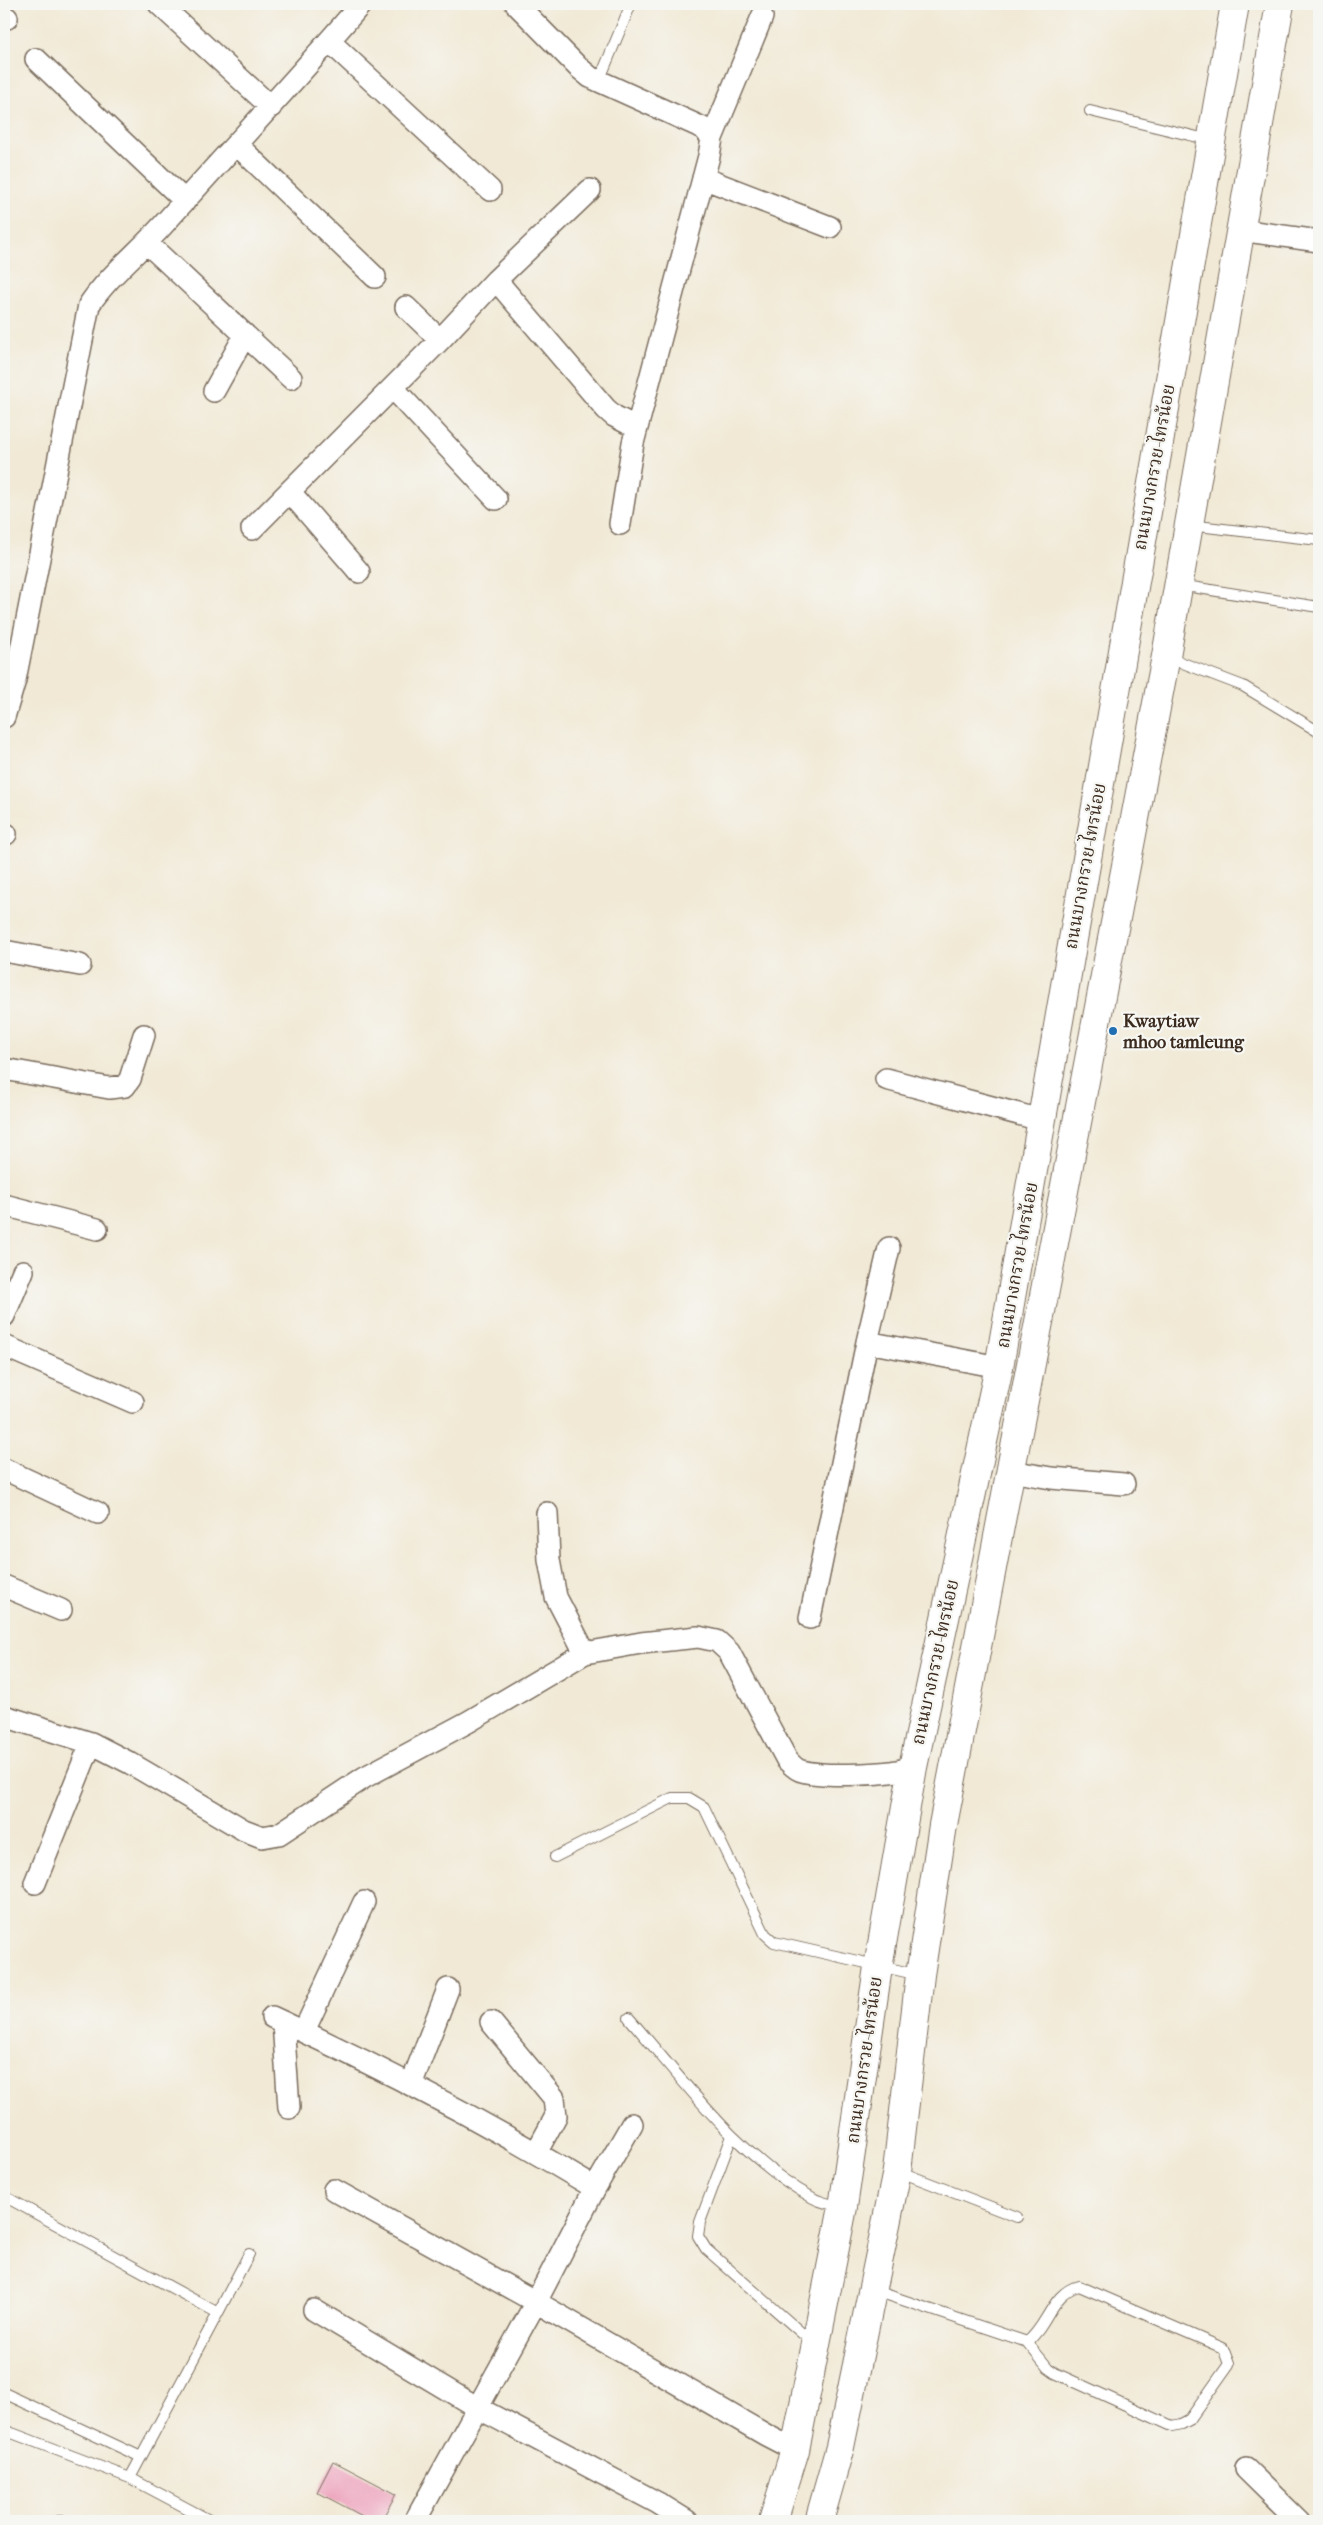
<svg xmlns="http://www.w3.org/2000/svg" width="1323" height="2525" viewBox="0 0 1323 2525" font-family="'IM FELL French Canon','Noto Serif Thai',serif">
<rect width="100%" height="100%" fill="#f6f6f2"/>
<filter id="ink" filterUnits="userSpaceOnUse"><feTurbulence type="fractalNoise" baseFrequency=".02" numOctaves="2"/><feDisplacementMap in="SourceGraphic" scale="10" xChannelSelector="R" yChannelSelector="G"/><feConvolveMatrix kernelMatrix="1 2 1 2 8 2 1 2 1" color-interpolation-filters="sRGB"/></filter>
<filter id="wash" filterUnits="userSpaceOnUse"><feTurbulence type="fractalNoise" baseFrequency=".0096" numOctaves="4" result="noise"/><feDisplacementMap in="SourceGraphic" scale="20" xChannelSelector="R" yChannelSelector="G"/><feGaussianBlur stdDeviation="1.12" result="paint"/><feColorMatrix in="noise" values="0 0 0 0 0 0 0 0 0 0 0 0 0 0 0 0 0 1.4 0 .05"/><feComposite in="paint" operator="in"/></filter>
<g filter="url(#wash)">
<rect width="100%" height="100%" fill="#f1e9d5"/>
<g id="blocks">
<path fill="#eea7c0" d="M333 2461 396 2494 381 2521H372L317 2492Z"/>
</g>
</g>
<g filter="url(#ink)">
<use href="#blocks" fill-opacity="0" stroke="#7b6d5e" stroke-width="1"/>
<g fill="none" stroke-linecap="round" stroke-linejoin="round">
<defs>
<path id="service" d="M599 81 631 4
M1090 111 1210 140
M1189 525 1319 540
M1179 585 1319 607
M1167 657 1243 686 1319 732
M555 1857 672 1798H689L704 1807 765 1934 774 1942 919 1975
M629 2018C685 2082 737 2156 813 2198 821 2203 833 2204 842 2207
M732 2136 700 2222 698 2236 706 2249 813 2343
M898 2171 1017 2217
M4 2196 218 2313 130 2478
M873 2290 1027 2342 1048 2368 1055 2373 1172 2426 1181 2424 1190 2419 1229 2364 1223 2348 1079 2286C1052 2292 1048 2326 1027 2342
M218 2313 249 2254
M4 2393 141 2457
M4 2430 130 2478 211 2521
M58 2521H71"/>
<path id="minor" d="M159 4 271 107
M516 4 578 67 590 77 703 128 712 138
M4 17 7 18
M329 41 490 190
M36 59 185 201
M236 144 375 277
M703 178 830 227
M1240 230 1319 241
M147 243 291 378
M496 280 606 409 614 416 637 428
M406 307 440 340
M393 388 496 499
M214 391 245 335
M290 492 359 572
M620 524 633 443 709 156 712 138 762 17
M252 529 440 340 496 280 590 190
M4 717 15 680 89 305C109 275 139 252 163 225 229 151 297 79 361 4
M4 833 6 834
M4 951 80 965
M4 1069 109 1088 125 1086 130 1079 144 1035
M886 1079 1041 1120
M4 1205 97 1229
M4 1316 23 1271
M867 1342 889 1248
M4 1346 133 1402
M4 1469 98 1513
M1011 1471 1051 1478 1124 1484
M547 1513 549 1560 556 1597 585 1653
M4 1586 61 1610
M810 1618 867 1342 999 1367
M4 1716 91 1743 130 1763 244 1830 262 1837 279 1834 365 1777 468 1722 585 1653 641 1643 698 1637 717 1641 729 1652 787 1760C791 1764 796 1770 802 1771 823 1777 893 1775 913 1767
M35 1883 91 1743
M272 2017C383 2068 491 2125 595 2188
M283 2022 289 2108
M491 2022 554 2098 556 2116 536 2153
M304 2031 364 1902
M411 2085 448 1989
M334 2190 536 2302 766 2435 795 2450
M314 2310 478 2408 658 2503 687 2521
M1246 2469 1299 2521
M415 2521 536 2302 595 2188 632 2124"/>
<path id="secondary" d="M773 2521 795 2450 843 2207 878 1967 913 1767 999 1367 1235 4
M819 2521 840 2447 897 2171 920 1975 943 1825 1166 656 1280 4"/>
</defs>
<use href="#service" stroke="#7b6d5e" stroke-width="12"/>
<use href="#minor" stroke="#7b6d5e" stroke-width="24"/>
<use href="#secondary" stroke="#7b6d5e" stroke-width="30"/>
<use href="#service" stroke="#fff" stroke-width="10"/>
<use href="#minor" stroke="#fff" stroke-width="21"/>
<use href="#secondary" stroke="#fff" stroke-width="28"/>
</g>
</g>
<circle fill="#1f6fb2" stroke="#f6f6f2" stroke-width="2" cx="1113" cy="1031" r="5"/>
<g text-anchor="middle" stroke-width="4.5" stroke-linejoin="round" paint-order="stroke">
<g font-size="18" fill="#3b2a1e" stroke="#f6f6f2">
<text transform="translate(1154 467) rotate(-80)" y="6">ถนนบางกรวย-ไทรน้อย</text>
<text transform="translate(1085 866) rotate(-80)" y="6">ถนนบางกรวย-ไทรน้อย</text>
<text transform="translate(1017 1265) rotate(-80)" y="6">ถนนบางกรวย-ไทรน้อย</text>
<text transform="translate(935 1662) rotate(-78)" y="6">ถนนบางกรวย-ไทรน้อย</text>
<text transform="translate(864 2060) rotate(-82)" y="6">ถนนบางกรวย-ไทรน้อย</text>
</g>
<g font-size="18" font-weight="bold" fill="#3b2a1e" stroke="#f6f6f2" text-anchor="start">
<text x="1123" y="1027">Kwaytiaw<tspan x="1123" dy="21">mhoo tamleung</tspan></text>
</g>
</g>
<rect width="1323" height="2525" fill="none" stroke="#f6f6f2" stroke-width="20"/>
</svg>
